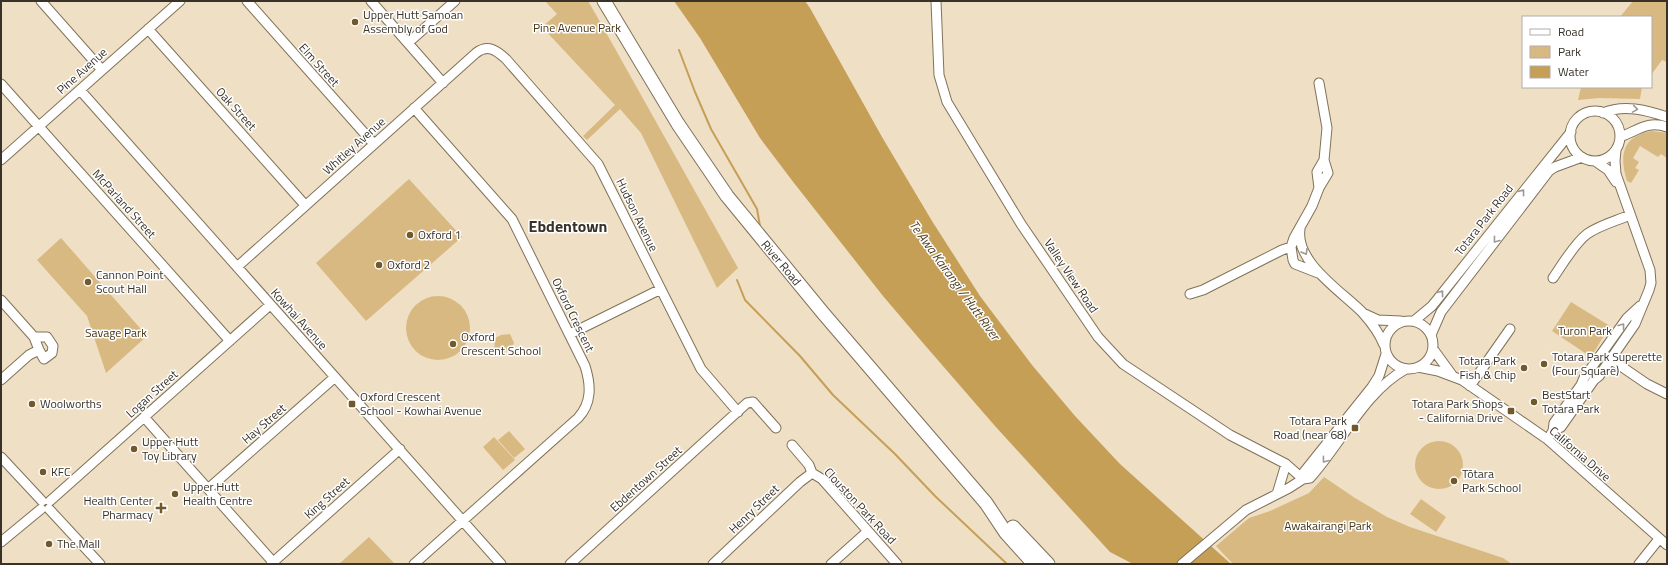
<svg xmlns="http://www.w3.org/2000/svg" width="1668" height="565" viewBox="0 0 1668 565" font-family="'Titillium Web',sans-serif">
<rect width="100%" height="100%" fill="#efdfc4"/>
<path fill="#d9b982" d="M545 1H588L599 20 738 268 717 288 641 133 620 109 587 140 583 136 615 105 542 27 557 14Z
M1633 1H1667V62L1662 60 1651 75V17H1620Z
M1581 87H1642L1640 99 1599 98 1578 100Z
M1652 131 1667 133V158L1661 154 1658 157 1640 146 1633 158 1639 162 1635 168 1639 170 1631 183 1627 181C1619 156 1622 136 1652 131Z
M409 179 462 237 366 321 316 263Z
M61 238 147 336 106 373 87 316 37 260Z
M406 328a32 32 0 1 1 64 0a32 32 0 1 1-64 0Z
M1571 302 1610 326 1591 357 1552 331Z
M510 334 514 343C512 348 507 349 504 353L497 355 494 353 495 338 501 335Z
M509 431 525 449 514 458 498 440Z
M494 437 515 460 503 470 483 447Z
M1415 465a24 24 0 1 1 48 0a24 24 0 1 1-48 0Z
M1324 477 1355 498 1387 517 1410 527 1503 558 1512 564H1233L1216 546 1249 518 1270 511 1309 493Z
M1421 499 1446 517 1436 532 1410 514Z
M369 537 395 564H339Z"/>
<path fill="#c69f57" d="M674 1H805L810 8 882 137 932 221 980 296 1032 365 1075 416 1120 464 1231 564H1133L1110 552 995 426 923 343 883 296 794 183 760 138 700 38Z"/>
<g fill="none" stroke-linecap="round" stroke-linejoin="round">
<path stroke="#c69f57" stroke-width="2" d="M679 50 695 92 711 129 757 209 760 226
M737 280 745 300 800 356 833 395 895 454 935 496 1007 564"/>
<defs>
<path id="minor" d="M41 1 102 70
M247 1 374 144
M371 1 443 83
M936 1 939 75 947 102 1021 224 1098 337 1123 364 1230 435 1286 464 1303 479
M148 29 305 205
M408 43 455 1
M1 84 230 341
M80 90 501 564
M414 108 512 219 585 366C591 385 592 403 578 418L414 564
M1570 136a25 25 0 1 1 50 0a25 25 0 1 1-50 0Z
M1603 113C1624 104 1646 110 1667 117
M1620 137C1637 131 1648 120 1667 127
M1 160 180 1
M1595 161 1608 170 1616 182
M1319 188 1317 172 1324 160 1327 128 1319 83
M1300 229C1295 262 1341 291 1362 312 1371 322 1379 332 1384 345
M237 267 476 53C488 44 496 50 506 59L598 164 701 369 738 412
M1318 273 1295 264 1293 260 1291 247 1294 238 1312 206 1319 188 1328 173 1324 160
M1553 278C1562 265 1574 244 1587 234 1600 225 1616 221 1630 215
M1190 294 1203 290 1282 250 1291 247
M1 300 34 337 39 350 29 355 1 380
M1365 314 1378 320 1401 321
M1385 345a24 24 0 1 1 48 0a24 24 0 1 1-48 0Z
M1414 321 1432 306 1571 132
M570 334 661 289
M1431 335 1441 312 1549 171 1555 167 1582 157
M34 337H47L53 346 52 353 44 359 39 350
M1433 349 1452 375
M1606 356 1647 384 1667 394
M1418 367 1438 371 1462 380 1547 439 1667 545
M1470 386 1510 329
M144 417 273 562
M1553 431 1561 427 1594 380 1599 376 1635 324 1649 290 1651 283 1650 270 1616 174 1615 161 1616 150
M1551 434 1553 431 1554 423 1581 385 1584 378 1627 318 1640 306
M792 445 809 465 812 473 822 479 897 564
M1 457 42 501
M1303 479 1304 472 1372 387 1379 376 1386 354
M208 489 335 377
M1277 494 1286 464
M50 501 270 305
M49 509 100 564
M1 542 41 509
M271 564 400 449
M570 564 747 403 753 402 776 428
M713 564 800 482 812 473
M831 564 868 531
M1182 564 1246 510 1289 488 1303 479 1310 478C1341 444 1365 391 1406 369
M1639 564 1659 539"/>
<path id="highway" d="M604 1 678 124 727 196 823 313 986 503 1006 533 1034 564
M1013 527 1048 564"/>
</defs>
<use href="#minor" stroke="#80725a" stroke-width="11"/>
<use href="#highway" stroke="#80725a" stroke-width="15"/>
<use href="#minor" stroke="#fff" stroke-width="9"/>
<use href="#highway" stroke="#fff" stroke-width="13"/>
</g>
<defs><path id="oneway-chevron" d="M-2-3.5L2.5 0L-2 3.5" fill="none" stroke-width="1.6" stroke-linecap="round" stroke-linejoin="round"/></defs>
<g stroke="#9c9894">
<use href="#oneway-chevron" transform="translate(1635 109) rotate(9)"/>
<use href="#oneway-chevron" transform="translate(1522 192) rotate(-52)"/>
<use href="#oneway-chevron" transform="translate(1496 240) rotate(128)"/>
<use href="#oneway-chevron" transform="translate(1305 252) rotate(59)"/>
<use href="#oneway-chevron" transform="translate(1441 293) rotate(-52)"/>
<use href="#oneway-chevron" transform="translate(1622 326) rotate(-53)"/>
<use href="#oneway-chevron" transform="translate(1325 460) rotate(127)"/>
</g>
<g fill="#72592a" stroke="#fff" stroke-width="1.5">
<circle cx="355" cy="22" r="4"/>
<circle cx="410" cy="235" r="4"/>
<circle cx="379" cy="265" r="4"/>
<circle cx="88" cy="282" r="4"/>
<circle cx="453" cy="344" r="4"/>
<circle cx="1544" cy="364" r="4"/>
<circle cx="1524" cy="368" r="4"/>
<circle cx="1534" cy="402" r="4"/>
<circle cx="32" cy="404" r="4"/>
<rect x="348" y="400" width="8" height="8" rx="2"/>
<rect x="1507" y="407" width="8" height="8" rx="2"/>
<rect x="1351" y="424" width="8" height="8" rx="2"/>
<circle cx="134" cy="449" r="4"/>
<circle cx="43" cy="472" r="4"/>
<circle cx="1454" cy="481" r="4"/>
<circle cx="175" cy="494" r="4"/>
<path d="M159 502h4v4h4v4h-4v4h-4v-4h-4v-4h4z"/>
<circle cx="49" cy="544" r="4"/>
</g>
<g text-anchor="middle" stroke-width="3" stroke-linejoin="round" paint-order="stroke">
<g font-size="12" fill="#383228" stroke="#fff" text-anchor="start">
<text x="363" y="19">Upper Hutt Samoan<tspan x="363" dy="14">Assembly of God</tspan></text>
<text x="418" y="239">Oxford 1</text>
<text x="387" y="269">Oxford 2</text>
<text x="96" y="279">Cannon Point<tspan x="96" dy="14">Scout Hall</tspan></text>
<text x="461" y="341">Oxford<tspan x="461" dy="14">Crescent School</tspan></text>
<text x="1552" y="361">Totara Park Superette<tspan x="1552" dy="14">(Four Square)</tspan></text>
<text x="1516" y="365" text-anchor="end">Totara Park<tspan x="1516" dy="14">Fish &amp; Chip</tspan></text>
<text x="1542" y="399">BestStart<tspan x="1542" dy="14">Totara Park</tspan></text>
<text x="360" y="401">Oxford Crescent<tspan x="360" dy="14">School - Kowhai Avenue</tspan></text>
<text x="40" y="408">Woolworths</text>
<text x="1503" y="408" text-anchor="end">Totara Park Shops<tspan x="1503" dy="14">- California Drive</tspan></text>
<text x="1347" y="425" text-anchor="end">Totara Park<tspan x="1347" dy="14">Road (near 68)</tspan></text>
<text x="142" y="446">Upper Hutt<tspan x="142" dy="14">Toy Library</tspan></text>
<text x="51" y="476">KFC</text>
<text x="1462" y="478">Tōtara<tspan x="1462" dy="14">Park School</tspan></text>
<text x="183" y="491">Upper Hutt<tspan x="183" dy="14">Health Centre</tspan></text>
<text x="153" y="505" text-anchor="end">Health Center<tspan x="153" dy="14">Pharmacy</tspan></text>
<text x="57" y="548">The Mall</text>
</g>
<g font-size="12" fill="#453415" stroke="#fff">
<text x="577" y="32">Pine Avenue Park</text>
<text x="1585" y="335">Turon Park</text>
<text x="116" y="337">Savage Park</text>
<text x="1328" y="530">Awakairangi Park</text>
</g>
<g font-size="12" fill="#383228" stroke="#fff">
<text transform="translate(319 65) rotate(48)" y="4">Elm Street</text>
<text transform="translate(82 71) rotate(-42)" y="4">Pine Avenue</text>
<text transform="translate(236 109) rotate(48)" y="4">Oak Street</text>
<text transform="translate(354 146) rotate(-42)" y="4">Whitley Avenue</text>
<text transform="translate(124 204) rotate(48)" y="4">McParland Street</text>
<text transform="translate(637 215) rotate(64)" y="4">Hudson Avenue</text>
<text transform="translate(1484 220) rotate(-52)" y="4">Totara Park Road</text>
<text transform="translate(781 263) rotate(50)" y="4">River Road</text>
<text transform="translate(1071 276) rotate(56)" y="4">Valley View Road</text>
<text transform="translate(573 315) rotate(64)" y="4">Oxford Crescent</text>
<text transform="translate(299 319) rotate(48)" y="4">Kowhai Avenue</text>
<text transform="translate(152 394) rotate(-42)" y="4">Logan Street</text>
<text transform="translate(264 424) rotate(-41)" y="4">Hay Street</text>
<text transform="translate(1580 454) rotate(41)" y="4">California Drive</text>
<text transform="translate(646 479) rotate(-42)" y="4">Ebdentown Street</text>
<text transform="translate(327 498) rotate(-42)" y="4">King Street</text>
<text transform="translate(860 506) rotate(47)" y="4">Clouston Park Road</text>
<text transform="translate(754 509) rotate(-44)" y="4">Henry Street</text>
</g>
<g font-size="13" font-style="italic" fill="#4e3d1d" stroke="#fff">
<text transform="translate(955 280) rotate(54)" y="5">Te Awa Kairangi / Hutt River</text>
</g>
<g font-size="16" font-weight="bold" fill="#383228" stroke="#fff">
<text x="568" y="232">Ebdentown</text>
</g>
</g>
<rect width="1668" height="565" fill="none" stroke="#383228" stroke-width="4"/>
<rect x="1522" y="16" width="130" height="72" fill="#ffffff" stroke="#afada9"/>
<rect x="1530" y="29" width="20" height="6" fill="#ffffff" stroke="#afada9"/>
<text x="1558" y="36" font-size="12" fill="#383228">Road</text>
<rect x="1530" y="46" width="20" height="12" fill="#d9b982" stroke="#afada9"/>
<text x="1558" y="56" font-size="12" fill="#383228">Park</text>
<rect x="1530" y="66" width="20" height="12" fill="#c69f57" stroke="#afada9"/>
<text x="1558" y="76" font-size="12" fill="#383228">Water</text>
</svg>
